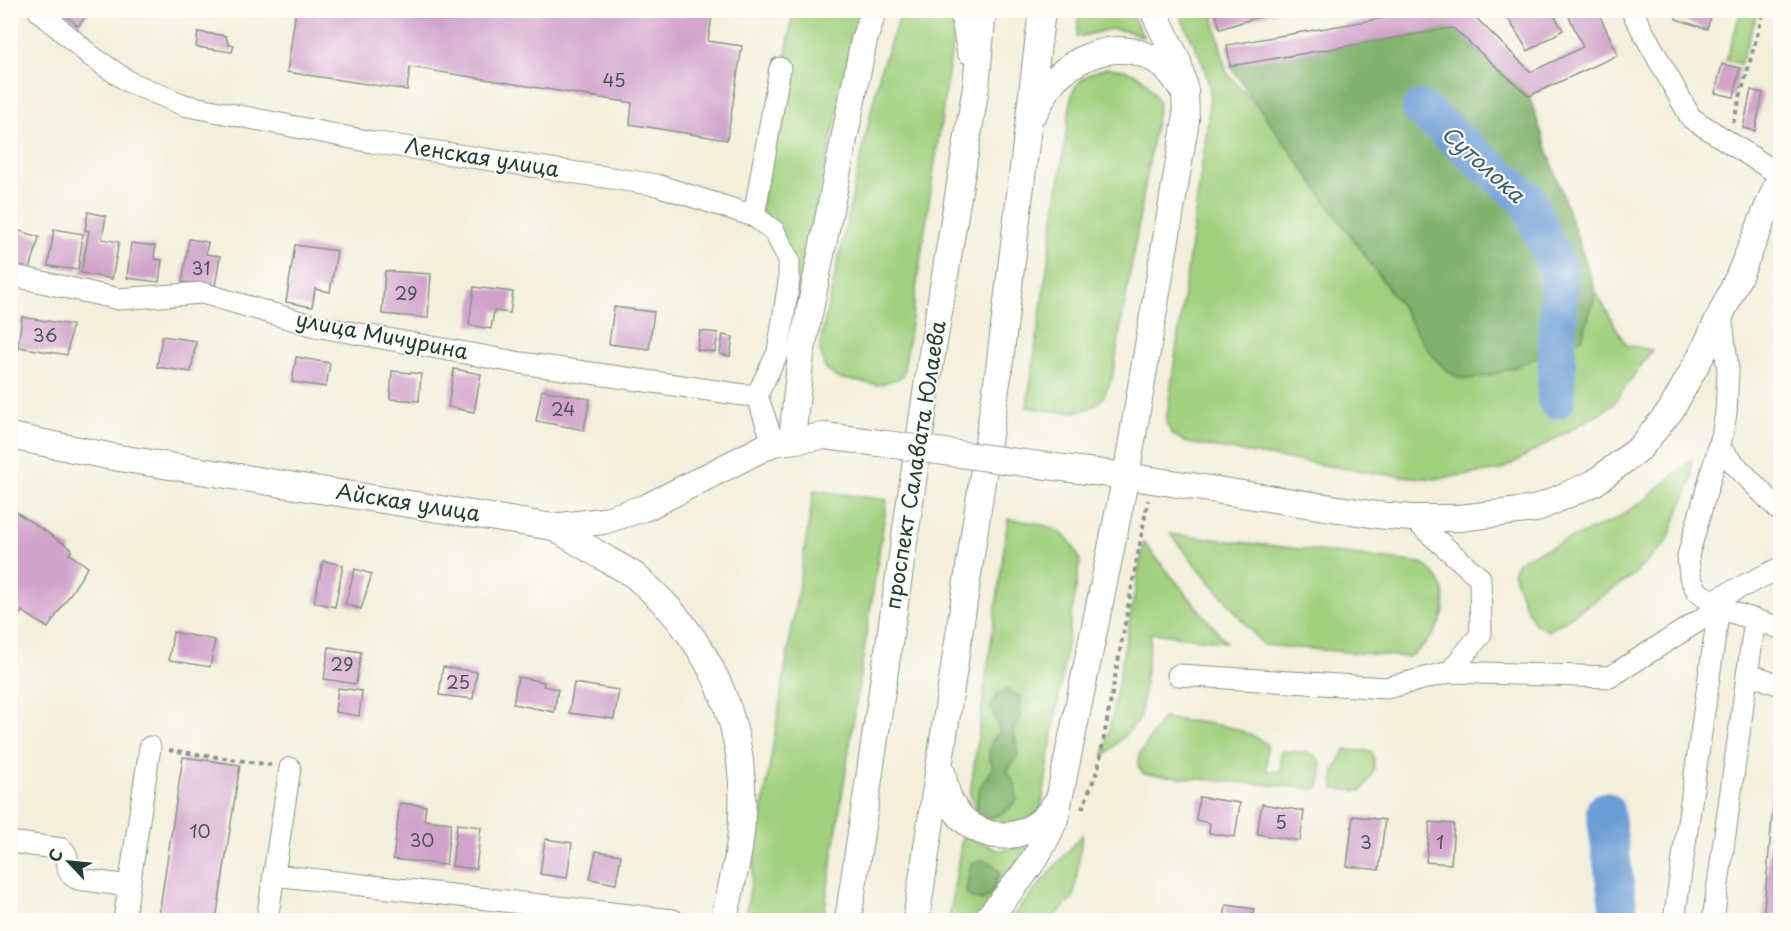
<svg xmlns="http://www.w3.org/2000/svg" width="1791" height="931" viewBox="0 0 1791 931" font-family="'Playpen Sans',sans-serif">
<rect width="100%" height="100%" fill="#fdfcf7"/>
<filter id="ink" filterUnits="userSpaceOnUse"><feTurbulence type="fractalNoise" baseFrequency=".0167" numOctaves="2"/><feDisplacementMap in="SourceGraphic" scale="12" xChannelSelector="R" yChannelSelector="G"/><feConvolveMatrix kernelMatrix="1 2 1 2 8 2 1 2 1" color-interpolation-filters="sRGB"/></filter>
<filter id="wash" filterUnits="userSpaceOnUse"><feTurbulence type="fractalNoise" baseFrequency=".008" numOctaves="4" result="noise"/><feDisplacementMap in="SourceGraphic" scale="24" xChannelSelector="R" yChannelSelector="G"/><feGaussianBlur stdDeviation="1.35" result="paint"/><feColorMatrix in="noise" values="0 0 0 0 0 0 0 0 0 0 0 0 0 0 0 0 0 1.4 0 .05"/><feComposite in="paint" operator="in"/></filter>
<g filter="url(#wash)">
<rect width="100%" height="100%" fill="#f3efdb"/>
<path fill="#a1d07e" stroke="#608659" stroke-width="1.5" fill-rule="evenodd" d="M793 11H867L854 42 795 297 761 211Z
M902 11H956L954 34 903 377 878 385 837 378 825 368 820 350 823 329 880 71Z
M1079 11H1130L1143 37 1127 31 1111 29 1077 37Z
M1178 11H1212L1227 73 1264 114 1403 309 1422 341 1582 339 1596 292 1626 345 1652 350 1612 406 1501 470 1434 479 1380 474 1187 443 1172 434 1166 423 1208 121 1210 89 1202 61Z
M1741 11H1758L1740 64 1726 60Z
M1106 68C1135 69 1147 76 1159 103L1112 379C1109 385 1105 395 1101 400 1082 420 1050 410 1027 407L1072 93C1080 77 1090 73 1106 68Z
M1691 460 1692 479 1667 542 1631 577 1549 631 1535 624 1523 601 1513 572 1519 560 1613 521 1642 502Z
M814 490 887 500 823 920H745Z
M1008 519C1041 524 1068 524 1080 561L1041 810 1016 828 981 818C998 817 1007 813 1017 799L1015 784 1007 771 1016 741 1013 731 1020 717 997 724 1000 732 993 739 989 757 993 766 977 798V814L970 795Z
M1170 534 1422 563C1462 592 1443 634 1409 657L1263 645Z
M1144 543 1226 642 1151 633 1140 719 1104 757Z
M1163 718C1195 723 1244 723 1267 745V771H1281V751C1289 752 1297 751 1305 752 1325 755 1325 776 1316 789L1144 774 1138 766 1139 755Z
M1345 750 1371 751C1379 768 1371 777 1362 791L1334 789 1333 773Z
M1082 835 1074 897 1051 920H1009Z
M969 836 997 850 1026 847 1032 850 978 920H949L962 837ZM971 864 999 873 989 896 966 893Z"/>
<path fill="#80b26d" stroke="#507850" stroke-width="1.5" d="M1453 28 1529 96 1596 292 1582 338C1558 348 1484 385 1461 378 1437 371 1415 330 1403 309L1230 66Z
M1008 690 1020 697V717L1013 731 1018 755 1007 771 1015 784 1017 799C1007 813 998 817 981 818L977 814 978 791 993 766C986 752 989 743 1000 732L991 706 997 694Z
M983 860 992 863 1000 873 989 896 983 901 973 899 966 893 971 864Z"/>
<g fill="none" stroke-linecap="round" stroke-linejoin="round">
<path stroke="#6c9dd6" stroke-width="38" d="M1421 109 1528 200 1559 274 1556 400
M1605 811 1620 920"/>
</g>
<g id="blocks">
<path fill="#d1a3cb" d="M60 10H91L78 26Z
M296 10H713L708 41 742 46 727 140 630 124 632 103 410 67 407 90 287 72Z
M1215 10H1277L1278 11 1220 29Z
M1431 10H1468L1531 72 1583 47 1566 10H1597L1618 55 1529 96 1453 28 1230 66 1227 45Z
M1503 10H1551L1563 30 1528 51Z
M1678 10H1713L1707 29 1676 19Z
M198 32 226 36 228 44 234 45 232 52 196 47Z
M1722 64 1740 68 1734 97 1715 93Z
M1751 90 1763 93 1755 131 1743 128Z
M88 212 106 216 102 239 119 242 112 279 81 273 89 231 85 230Z
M10 228 39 237 30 270 10 265Z
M54 229 83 234 78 270 48 266Z
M189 239 208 242 206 254 220 256 215 287 182 282Z
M131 243 155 246 154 259 162 260 159 282 127 278Z
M295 245 337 251 330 292 315 289 312 307 286 302Z
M385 271 431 274 428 318 382 314Z
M474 287 513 292 510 313 494 311 491 329 469 325Z
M614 307 654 312 649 349 609 344Z
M22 317 72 325 67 355 18 347Z
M700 331 718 333 715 352 697 350Z
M723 335 733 337 730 356 720 354Z
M162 336 196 341 191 372 157 367Z
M296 357 330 363 326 387 292 382Z
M454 369 481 374 474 412 448 407Z
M392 371 421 374 419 401 390 399Z
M542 390 590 399 584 430 536 421Z
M10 508 72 549 69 554 88 567 48 628 22 611 18 617 10 612Z
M323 561 343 565 335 607 314 602Z
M355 569 372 574 361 609 345 604Z
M173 632 215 640 210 667 169 660Z
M329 647 361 652 356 684 324 679Z
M443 667 477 672 473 699 439 695Z
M518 677 544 682 543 686 558 689 554 712 513 704Z
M574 683 619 690 614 719 569 713Z
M338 688 362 691 359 716 335 712Z
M1779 738H1780V920H1763Z
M183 757 240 765 216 920H158Z
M1199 797 1240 803 1235 837 1209 833 1210 823 1196 820Z
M400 803 426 806 424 820 451 823 446 865 393 859Z
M1262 804 1304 811 1300 841 1257 834Z
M1353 816 1385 820 1379 870 1347 866Z
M1430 822 1454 824 1451 864 1426 862Z
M457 824 481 827 476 869 452 866Z
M545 839 572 843 567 878 540 874Z
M596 851 621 855 616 884 590 879Z
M1226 905 1254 909 1252 920H1224Z"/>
</g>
</g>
<g filter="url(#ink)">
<use href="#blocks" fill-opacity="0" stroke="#899688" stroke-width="1.5"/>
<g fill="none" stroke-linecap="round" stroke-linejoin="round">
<defs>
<path id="minor" d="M38 10 91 56 129 82 184 105 372 142 657 185 754 216 774 231 789 260V281L778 352 757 395
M1631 10 1691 118 1780 175
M754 216 780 68
M10 275 119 299 202 293 315 326 521 363 744 395H757
M1721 314 1728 370 1726 413 1722 436 1688 556 1690 577 1697 591 1719 608 1780 628
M757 395 773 443
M1718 447 1780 511
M1710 602 1780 568
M1450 672 1610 677 1719 608
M1747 673 1780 685
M1178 675 1386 688 1450 672 1481 634 1480 578 1412 518
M10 842 62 849C74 859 60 871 78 879L129 886
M274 875 673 920
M124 920 150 747
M267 920 290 768
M1674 920 1719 608
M1713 920 1755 619"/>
<path id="major" d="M963 10 970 51
M1034 113C1041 102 1047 87 1056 78 1096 40 1153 38 1182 89
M10 436 113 457 553 527 603 521 647 507 773 443 825 436 879 443
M792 440 801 354 864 40 874 10
M1032 464 1126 476 1377 515 1412 518H1460L1535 509 1594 483 1639 449 1671 410 1702 354 1738 278 1780 178
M553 527C571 538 590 549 608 560 617 565 627 570 635 576 709 637 747 721 742 817 741 852 731 886 724 920
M942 772C945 786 947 800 956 811 983 847 1033 842 1055 804
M848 920 931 360 976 87 983 10
M916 920 999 369 1042 10
M986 920C1013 888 1040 858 1055 819L1126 476 1186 120 1185 91 1178 62 1153 10"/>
</defs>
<use href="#minor" stroke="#899688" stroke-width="23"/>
<use href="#major" stroke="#899688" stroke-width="28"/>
<path stroke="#899688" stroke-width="4" stroke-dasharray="4.5 4.5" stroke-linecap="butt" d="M1733 123 1764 10
M169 750 271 765
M1082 809 1098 769 1148 500
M23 920 24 916"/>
<use href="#minor" stroke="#fff" stroke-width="21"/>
<use href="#major" stroke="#fff" stroke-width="26"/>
<defs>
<path id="major-bridge" d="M879 443 1032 464"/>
</defs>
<use href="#major-bridge" stroke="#899688" stroke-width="28" stroke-linecap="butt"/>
<use href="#major-bridge" stroke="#fff" stroke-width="26"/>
</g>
</g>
<g text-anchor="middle" stroke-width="4.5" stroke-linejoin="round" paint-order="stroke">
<g font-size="18" fill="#4c565a">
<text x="614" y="87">45</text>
<text x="201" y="275">31</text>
<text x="406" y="300">29</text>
<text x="45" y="342">36</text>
<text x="563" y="416">24</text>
<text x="342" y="671">29</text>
<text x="458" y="689">25</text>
<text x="1281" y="829">5</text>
<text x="200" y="838">10</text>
<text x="422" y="847">30</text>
<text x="1366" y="849">3</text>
<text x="1440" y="849">1</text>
</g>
<g font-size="21" fill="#1f3d34" stroke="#fdfcf7">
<text transform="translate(482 158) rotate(9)" y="7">Ленская улица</text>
<text transform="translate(382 336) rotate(11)" y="7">улица Мичурина</text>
<text transform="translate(916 465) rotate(-81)" y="7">проспект Салавата Юлаева</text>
<text transform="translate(408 503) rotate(9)" y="7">Айская улица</text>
</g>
<g font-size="22" font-style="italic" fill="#3a5f6d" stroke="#fdfcf7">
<text transform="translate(1483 164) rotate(42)" y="8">Сутолока</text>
</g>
</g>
<rect width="1791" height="931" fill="none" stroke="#fdfcf7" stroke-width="36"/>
<g transform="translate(69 862) rotate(296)" stroke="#fdfcf7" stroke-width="4.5" paint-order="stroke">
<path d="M0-4.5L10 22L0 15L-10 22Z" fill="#1f3d34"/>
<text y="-9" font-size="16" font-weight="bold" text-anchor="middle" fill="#1f3d34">С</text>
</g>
</svg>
